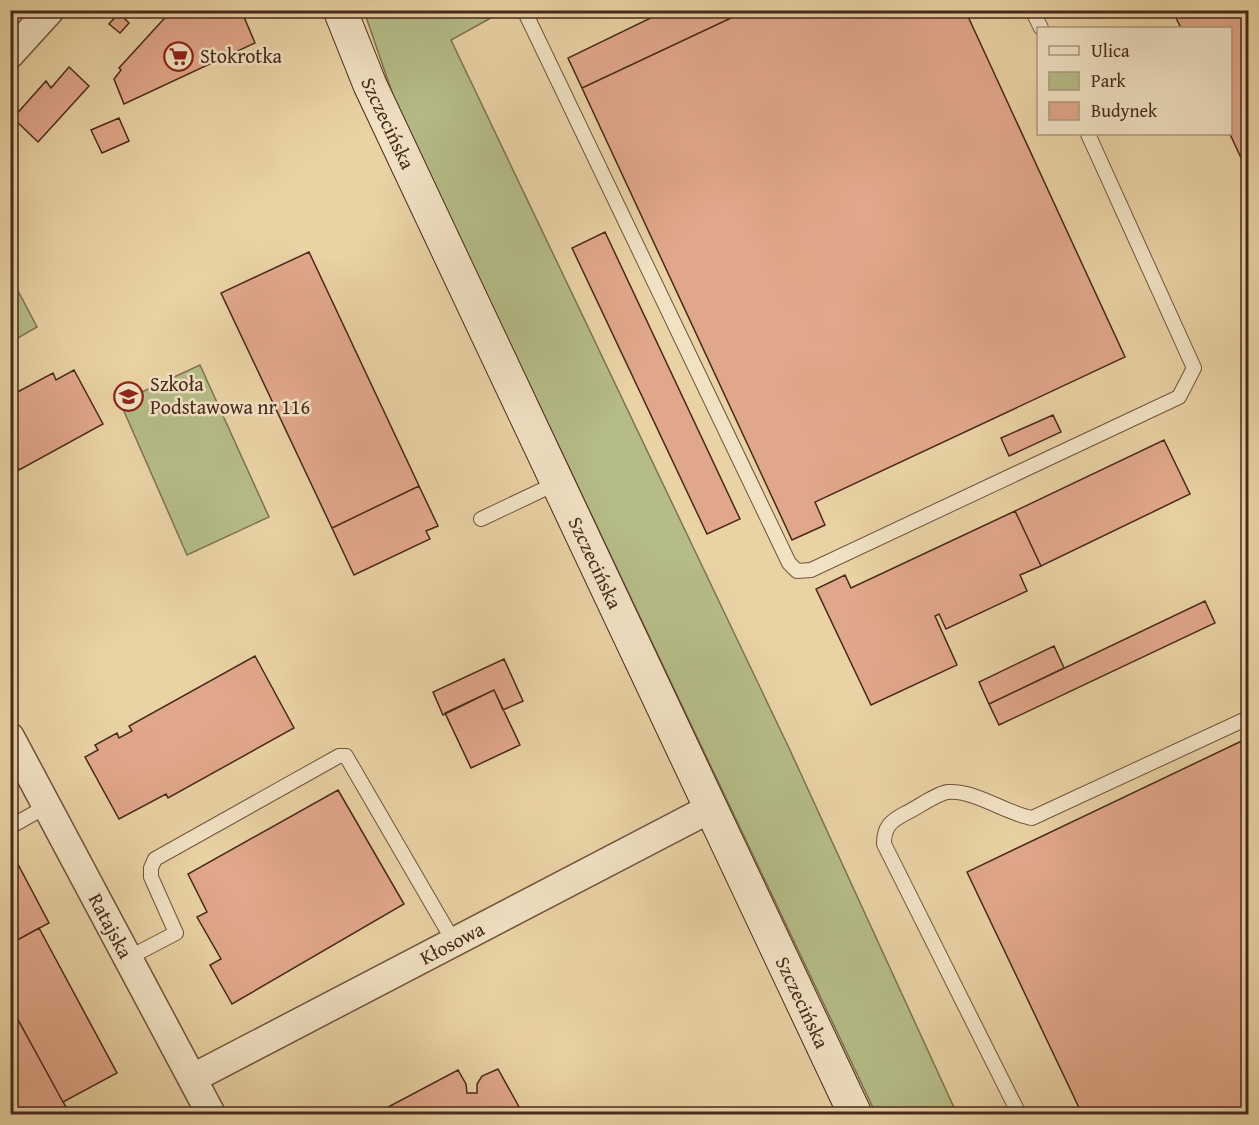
<svg xmlns="http://www.w3.org/2000/svg" width="1259" height="1125" viewBox="0 0 1259 1125" font-family="'Gentium Book Plus',serif">
<rect width="100%" height="100%" fill="#e9d2a4"/>
<filter id="stains"><feTurbulence type="fractalNoise" baseFrequency=".00333" numOctaves="4"/><feColorMatrix values="0 0 0 0 .2 0 0 0 0 .09 0 0 0 0 .02 0 0 0 .5 -.17"/></filter>
<radialGradient id="worn" r=".72"><stop offset=".6" stop-color="#630" stop-opacity="0"/><stop offset="1" stop-color="#630" stop-opacity=".3"/></radialGradient>
<path fill="#b5bc87" stroke="#7e7251" stroke-width="1.5" d="M364 11H498V14L451 40 789 748 957 1114H876L395 101Z
M16 287 37 327 11 342V290Z
M200 365 269 517 187 555 120 402Z"/>
<path fill="#e1a78a" stroke="#48291b" stroke-width="1.5" d="M172 10H241L255 43 124 104 114 79 121 70 119 68Z
M667 10H748L582 88 568 58Z
M748 10H965L1125 357 815 502 825 525 792 540 582 88Z
M1172 10H1248V173L1230 134V28H1181Z
M119 13 129 23 120 33 109 24Z
M69 67 89 86 38 142 13 118 46 81 51 88Z
M119 118 129 141 102 153 91 130Z
M605 232 740 519 707 534 572 248Z
M309 252 419 486 332 528 221 293Z
M74 370 103 424 19 470 13 460 10 462V396L53 373 56 380Z
M1053 415 1061 432 1009 456 1001 438Z
M1164 440 1190 494 1041 566 1015 511Z
M419 486 438 526 426 531 430 539 354 575 332 528Z
M1015 511 1041 566 1020 575 1027 591 946 629 939 614 935 616 957 665 871 705 816 589 845 575 851 588Z
M1205 601 1215 623 999 725 989 704Z
M1054 646 1064 668 989 704 979 682Z
M255 656 294 728 168 798 166 794 119 819 85 757 98 750 95 745 117 733 119 738 132 731 129 726Z
M504 659 523 701 503 710 494 690 443 715 433 692Z
M494 690 520 745 471 768 445 713Z
M1248 738V1114H1082L967 872Z
M338 790 404 904 232 1004 210 965 221 959 197 917 207 912 188 874Z
M12 853 49 923 10 944V854Z
M39 928 117 1073 63 1102 10 1005V944Z
M10 1005 63 1102 70 1114H10Z
M498 1069 523 1114H375L458 1070 466 1084 467 1093H477V1084L482 1076Z"/>
<g fill="none" stroke-linecap="round" stroke-linejoin="round">
<defs>
<path id="service" d="M524 10 789 563 797 571 811 570 1179 397 1194 368 1088 134
M1032 10 1041 28
M481 519 557 483
M10 827 47 806
M128 958 176 933 151 877V868L155 859 339 756H346L454 942
M1019 1114 884 844C884 826 891 821 906 813 917 808 937 793 948 792 975 790 1005 813 1032 818L1248 718"/>
<g id="minor">
<path d="M10 54 50 10"/>
<path id="s1" d="M10 737 211 1114"/>
<path id="s2" d="M193 1078 711 808"/>
</g>
<g id="secondary">
<path id="s3" d="M340 10 370 85 855 1114"/>
</g>
</defs>
<use href="#service" stroke="#70533d" stroke-width="16"/>
<use href="#minor" stroke="#70533d" stroke-width="31"/>
<use href="#secondary" stroke="#48291b" stroke-width="35"/>
<use href="#service" stroke="#f1e2c4" stroke-width="14"/>
<use href="#minor" stroke="#f1e2c4" stroke-width="28"/>
<use href="#secondary" stroke="#f1e2c4" stroke-width="33"/>
</g>
<defs>
<symbol id="supermarket-ring" viewBox="-11 -11 22 22"><circle r="9.5" fill="#f1e2c4" stroke="#8f2418" stroke-width="1.5"/><path d="M-6-5.5h2.5l.6 2H6L4.5 2H-2.5L-4.4-4H-6ZM-1.5 3.2a1.3 1.3 0 1 0 .1 0ZM3 3.2a1.3 1.3 0 1 0 .1 0Z" fill="#8f2418"/></symbol>
<symbol id="school-ring" viewBox="-11 -11 22 22"><circle r="9.5" fill="#f1e2c4" stroke="#8f2418" stroke-width="1.5"/><path d="M0-5L7-2L0 1L-7-2ZM-4 1L0 2.5L4 1V4Q0 6-4 4Z" fill="#8f2418"/></symbol>
</defs>
<g fill-rule="evenodd">
<use href="#supermarket-ring" x="162" y="40" width="33" height="33"/>
<use href="#school-ring" x="112" y="380" width="33" height="33"/>
</g>
<g text-anchor="middle" stroke-width="5" stroke-linejoin="round" paint-order="stroke">
<g font-size="20" fill="#48291b" stroke="#f1e2c4" text-anchor="start">
<text x="200" y="63">Stokrotka</text>
<text x="150" y="391">Szkoła<tspan x="150" dy="23">Podstawowa nr 116</tspan></text>
</g>
<g font-size="20" fill="#48291b" stroke="#f1e2c4">
<text dy="7" stroke="none"><textPath href="#s3" startOffset="123">Szczecińska</textPath></text>
<text dy="7" stroke="none"><textPath href="#s3" startOffset="609">Szczecińska</textPath></text>
<text dy="7" stroke="none"><textPath href="#s1" startOffset="214">Ratajska</textPath></text>
<text dy="7" stroke="none"><textPath href="#s2" startOffset="292">Kłosowa</textPath></text>
<text dy="7" stroke="none"><textPath href="#s3" startOffset="1095">Szczecińska</textPath></text>
</g>
</g>
<rect width="1259" height="1125" fill="none" stroke="#e9d2a4" stroke-width="36"/>
<rect x="12" y="12" width="1235" height="1101" fill="none" stroke="#48291b" stroke-width="3"/>
<rect x="18" y="18" width="1223" height="1089" fill="none" stroke="#48291b" stroke-width="1.5"/>
<rect x="1037" y="27" width="195" height="108" fill="#f1e2c4" stroke="#ad9880" stroke-width="1.5"/>
<rect x="1049" y="46" width="30" height="9" fill="#f1e2c4" stroke="#ad9880" stroke-width="1.5"/>
<text x="1091" y="57" font-size="18" fill="#48291b">Ulica</text>
<rect x="1049" y="72" width="30" height="18" fill="#b5bc87" stroke="#ad9880" stroke-width="1.5"/>
<text x="1091" y="87" font-size="18" fill="#48291b">Park</text>
<rect x="1049" y="102" width="30" height="18" fill="#e1a78a" stroke="#ad9880" stroke-width="1.5"/>
<text x="1091" y="117" font-size="18" fill="#48291b">Budynek</text>
<rect width="100%" height="100%" filter="url(#stains)"/>
<rect width="100%" height="100%" fill="url(#worn)"/>
</svg>
